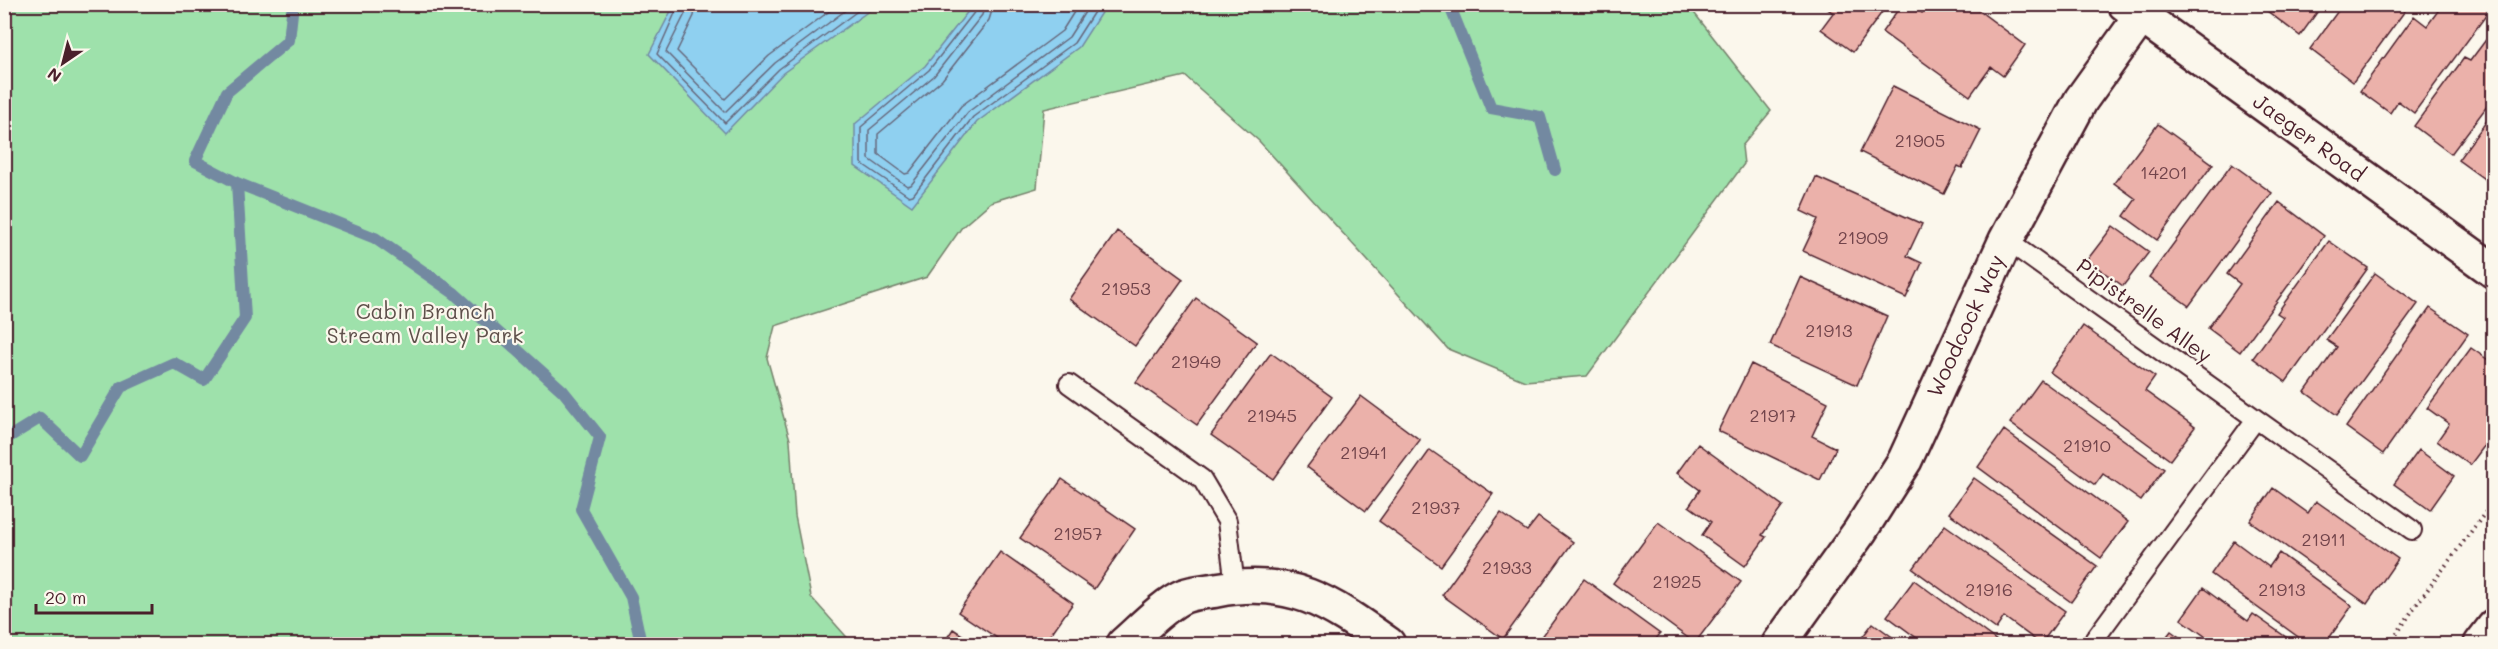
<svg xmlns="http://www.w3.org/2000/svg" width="2498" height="649" viewBox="0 0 2498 649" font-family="Mali,sans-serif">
<rect width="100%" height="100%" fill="#fbf7ec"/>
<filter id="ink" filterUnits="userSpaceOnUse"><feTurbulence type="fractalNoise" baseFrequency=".0167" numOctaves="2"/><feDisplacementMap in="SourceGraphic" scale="12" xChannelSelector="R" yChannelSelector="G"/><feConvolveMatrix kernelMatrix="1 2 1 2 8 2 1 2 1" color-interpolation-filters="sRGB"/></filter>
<g filter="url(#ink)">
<path fill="#9ee1ab" stroke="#74806b" stroke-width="1.5" d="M4 5H1688L1771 111 1742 146 1744 164 1587 376 1525 381 1448 349 1259 141 1185 76 1044 109 1037 188 991 202 962 227 927 277 775 326 767 358 790 440 795 516 811 597 853 644H5Z"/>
<path fill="#8fd0f0" stroke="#7389a1" stroke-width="1.5" d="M674 5V4L877 5 783 73 725 133 649 54Z
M973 5H1106L1079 47 977 122 912 206 855 166V124L925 66Z"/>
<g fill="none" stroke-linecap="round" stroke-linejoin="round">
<path stroke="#66667a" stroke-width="1.5" d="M679 4 657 54 725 123 779 69 867 4
M687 4 686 12 666 52 725 112 775 63 854 4
M696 4 694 16 677 51 725 99 769 56 839 4
M977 4 976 10 929 70 861 127V163L909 196 913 195 973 117 1074 43 1099 4
M985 4 982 15 934 76 869 130V159L907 186 911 185 968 112 1069 37 1090 4
M994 4 989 20 942 80 878 134V154L905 174 909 173 961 106 1062 31 1079 4"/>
<path stroke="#7389a1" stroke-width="12" d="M1449 4 1491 108 1540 117 1555 170
M237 183 375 238 454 293 563 391 600 437 581 509 631 597 641 644
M4 440 40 418 80 456 121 387 174 363 204 380 245 318 237 183 195 161 227 92 289 40 293 4"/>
</g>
<path fill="#ebb1aa" stroke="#4a1f2b" stroke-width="1.5" d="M1821 4H1888L1853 52 1821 29 1833 13Z
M1902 4H1910L1922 13 1928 4H1970L2025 45 2003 76 1991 67 1970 96 1882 32Z
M2258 4H2323L2300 36Z
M2343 4H2410L2353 82 2310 49Z
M2443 4H2490L2493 6 2414 113 2398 101 2390 113 2360 91 2414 16 2427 26Z
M2494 29V97L2451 154 2414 126 2464 58 2470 61Z
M1893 86 1981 130 1962 168 1958 166 1944 194 1860 152Z
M2494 111V186L2458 160Z
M2158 124 2213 164 2157 240 2124 216 2136 199 2114 183Z
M2232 164 2272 193 2189 306 2149 277Z
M1816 177 1922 224 1907 256 1922 263 1906 298 1803 251 1818 219 1801 211Z
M2279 202 2324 236 2240 352 2208 328 2240 284 2227 274Z
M2113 226 2149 252 2123 286 2087 260Z
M1117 231 1183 279 1135 346 1069 299Z
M2329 241 2368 268 2286 382 2253 358 2283 317 2277 313Z
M2375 273 2418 304 2337 415 2305 392 2337 347 2326 340Z
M1800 277 1887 316 1857 385 1770 345Z
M1196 298 1257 342 1197 425 1136 382Z
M2430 308 2468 334 2383 454 2346 427Z
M2083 326 2155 377 2145 391 2195 427 2170 460 2050 372Z
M2471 348 2494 364V433L2470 465 2437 441 2449 424 2427 408Z
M1271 353 1332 397 1273 479 1211 435Z
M1751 364 1828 402 1812 436 1836 448 1820 480 1718 431Z
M2041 380 2164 469 2141 501 2103 474 2095 485 2010 423Z
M1361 396 1420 440 1366 511 1307 467Z
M2004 430 2128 522 2101 558 1978 467Z
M1698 444 1783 506 1762 535 1766 537 1745 566 1702 535 1711 522 1689 506 1700 490 1677 473Z
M1430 450 1493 494 1441 566 1379 521Z
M2419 450 2454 476 2430 510 2394 484Z
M1974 478 2097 566 2071 602 1949 513Z
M1062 479 1135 529 1094 589 1020 538Z
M2273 488 2308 513 2316 501 2398 559 2367 604 2250 521Z
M1501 513 1527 531 1538 517 1573 542 1503 639 1442 595Z
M1658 522 1741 582 1695 643 1613 583Z
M1945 525 2065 611 2041 644 2004 617 1996 629 1913 569Z
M2234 541 2269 567 2279 553 2352 606 2325 644H2308L2211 574Z
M1000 552 1073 603 1044 644H1006L958 612Z
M1584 579 1660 634 1652 644H1549L1541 638Z
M1914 580 2001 644H1925L1887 616Z
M2203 588 2248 621 2253 614 2296 644H2216L2181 619Z
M1873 623 1902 644H1857Z
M953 629 976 644H943Z
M2171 631 2189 644H2161Z"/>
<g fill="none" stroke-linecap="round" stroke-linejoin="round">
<defs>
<path id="service" d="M2006 240 2256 419 2091 644
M1069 384 1202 479 1227 521 1235 586
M2256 419 2412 530"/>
<path id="minor" d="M2125 4 2494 271
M1124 644C1139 631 1166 603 1184 596 1194 592 1206 592 1216 590 1292 576 1329 602 1388 644
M1779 644 1860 531 1905 460 2006 240 2081 100 2150 4"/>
<path id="primary" d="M2481 644 2494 627"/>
</defs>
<use href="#service" stroke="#4a1f2b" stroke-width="22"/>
<use href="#minor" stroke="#4a1f2b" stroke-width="38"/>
<use href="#primary" stroke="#4a1f2b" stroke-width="38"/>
<path stroke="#4a1f2b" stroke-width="4" stroke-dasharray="1.5 4.5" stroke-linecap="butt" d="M2390 644 2416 605 2494 501"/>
<use href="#service" stroke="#fbf7ec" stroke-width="18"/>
<use href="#minor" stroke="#fbf7ec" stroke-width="33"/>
<use href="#primary" stroke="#fbf7ec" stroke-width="33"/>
</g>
</g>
<g text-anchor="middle" stroke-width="4.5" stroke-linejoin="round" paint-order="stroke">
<g font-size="18" fill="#72444b">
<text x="1920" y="147">21905</text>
<text x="2164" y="179">14201</text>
<text x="1863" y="244">21909</text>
<text x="1126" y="295">21953</text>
<text x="1829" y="337">21913</text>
<text x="1196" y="368">21949</text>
<text x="1272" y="422">21945</text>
<text x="1773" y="422">21917</text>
<text x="2087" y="452">21910</text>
<text x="1364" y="459">21941</text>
<text x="1436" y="514">21937</text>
<text x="1078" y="540">21957</text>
<text x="2324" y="546">21911</text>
<text x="1507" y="574">21933</text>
<text x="1677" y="588">21925</text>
<text x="1989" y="596">21916</text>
<text x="2282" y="596">21913</text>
</g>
<g font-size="21" fill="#4a1f2b" stroke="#fbf7ec">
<text transform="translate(2309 138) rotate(36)" y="7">Jaeger Road</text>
<text transform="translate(2144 311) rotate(36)" y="7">Pipistrelle Alley</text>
<text transform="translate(1966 326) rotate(-65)" y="7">Woodcock Way</text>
</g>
<g font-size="21" fill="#5f504b" stroke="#fbf7ec">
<text x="425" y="319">Cabin Branch<tspan x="425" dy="24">Stream Valley Park</tspan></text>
</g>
</g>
<rect width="2498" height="649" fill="none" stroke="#fbf7ec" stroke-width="24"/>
<rect x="12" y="12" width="2474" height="625" fill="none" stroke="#4a1f2b" stroke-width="2" filter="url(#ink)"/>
<g transform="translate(63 63) rotate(215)" stroke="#fbf7ec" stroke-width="4.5" paint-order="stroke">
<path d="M0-4.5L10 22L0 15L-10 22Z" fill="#4a1f2b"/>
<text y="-9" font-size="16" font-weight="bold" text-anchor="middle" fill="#4a1f2b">N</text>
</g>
<path d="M36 604v9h116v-9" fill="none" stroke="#4a1f2b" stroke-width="3"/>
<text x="45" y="604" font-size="18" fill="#4a1f2b" stroke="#fbf7ec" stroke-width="4.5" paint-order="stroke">20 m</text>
</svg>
